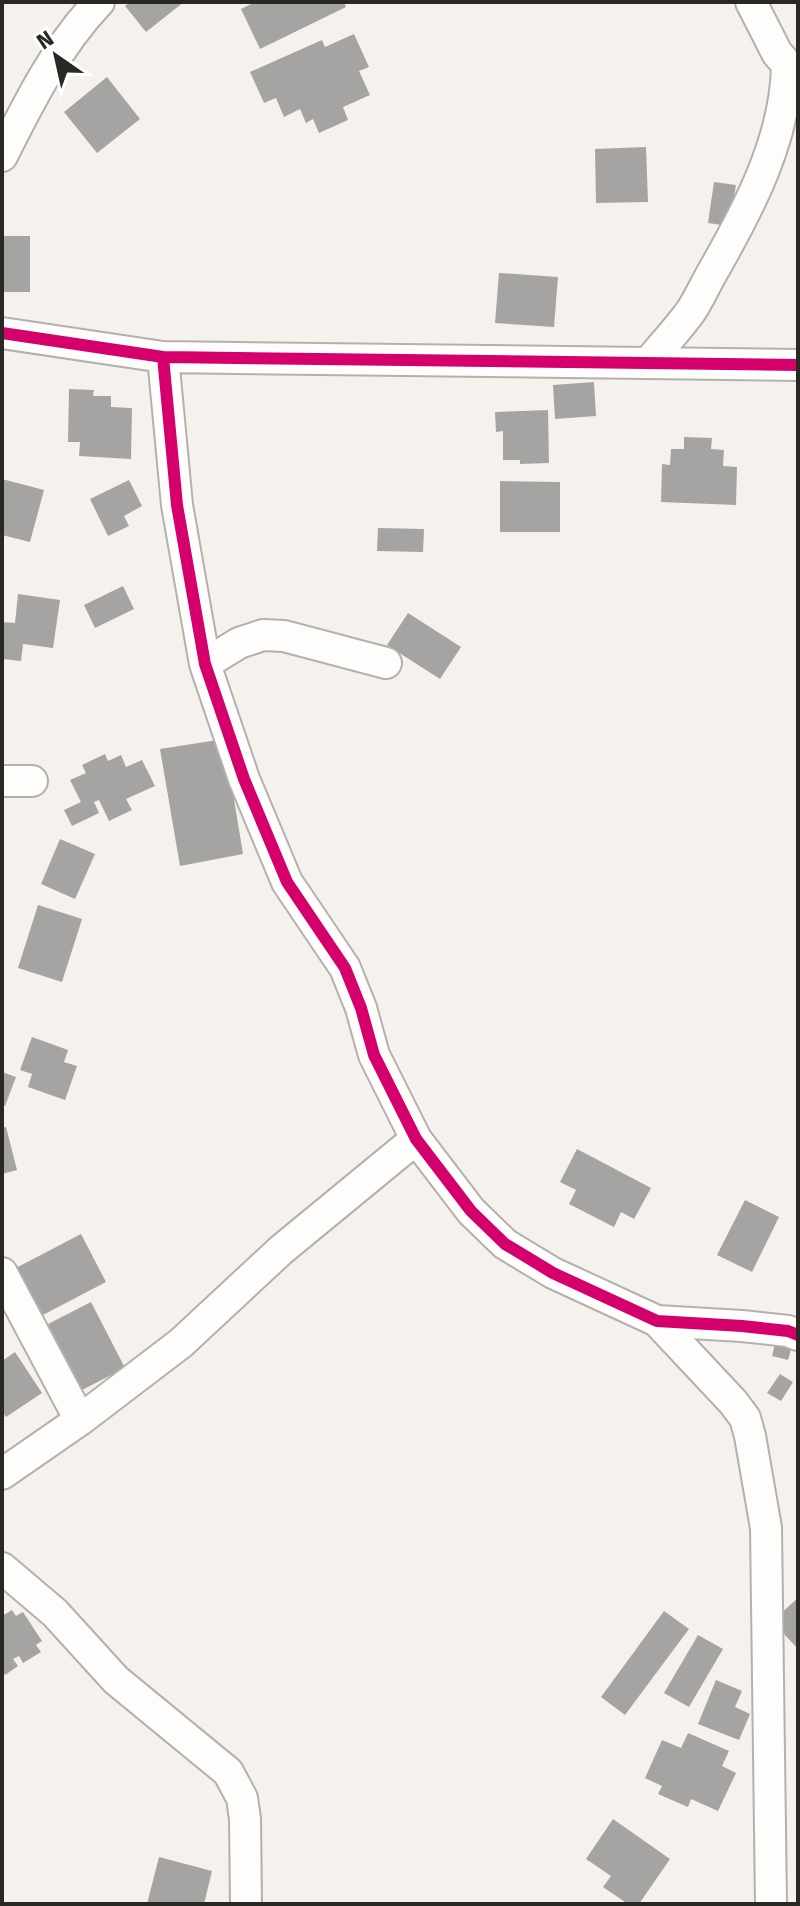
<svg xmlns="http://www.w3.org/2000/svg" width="800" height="1906" viewBox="0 0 800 1906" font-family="'Fira Sans',sans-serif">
<rect width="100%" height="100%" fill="#f5f2ee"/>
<path fill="#a5a4a3" d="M130 2H184L146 32 125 6Z
M255 2H344L346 7 260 49 241 9Z
M354 34 369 67 359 71 370 95 343 107 348 120 319 133 313 119 306 123 300 109 284 117 276 98 264 103 250 72 322 40 325 47Z
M107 77 140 119 97 153 64 112Z
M646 147 648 202 596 203 595 149Z
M714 182 736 185 729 226 708 223Z
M2 236H30V292H2Z
M499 273 558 277 554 327 495 323Z
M594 382 596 416 555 419 553 385Z
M69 389 94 390 93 396H111V407L132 408 131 459 79 456 80 442H68Z
M548 410 549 463 520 464V460H503V431L496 432 495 412Z
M684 437 712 438 711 449 724 450 723 466 737 467 736 505 661 502 662 464 670 465 671 449H684Z
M2 479 44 490 30 542 2 535Z
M129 480 142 506 124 516 129 526 108 536 90 499Z
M500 481 560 482V532H500Z
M378 528 424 529 423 552 377 551Z
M123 586 134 609 95 628 84 605Z
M18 594 60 600 53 648 23 644 21 661 2 659V622L15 623Z
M408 613 461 647 440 679 387 645Z
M224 739 243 854 180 866 160 749Z
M105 754 108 761 121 755 126 767 142 760 155 786 126 799 132 810 109 821 99 800 94 802 99 813 72 826 64 810 81 802 70 780 86 773 82 765Z
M60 839 95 854 75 899 41 884Z
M38 905 82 919 62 982 18 968Z
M32 1037 68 1050 64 1062 77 1066 65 1100 28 1087 32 1074 20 1070Z
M2 1072 16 1077 5 1106 2 1105Z
M6 1127 17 1170 2 1174V1128Z
M577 1149 651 1188 634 1219 621 1212 614 1227 569 1204 576 1190 560 1182Z
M745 1200 779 1217 752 1272 717 1255Z
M81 1234 106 1282 39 1317 14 1269Z
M91 1302 125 1368 82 1390 48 1324Z
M775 1344 791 1350 788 1360 772 1356Z
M15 1352 42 1393 6 1417 2 1411V1361Z
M780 1374 793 1382 781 1401 767 1393Z
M798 1598V1649L772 1621Z
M12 1610 16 1616 23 1612 42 1641 36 1645 41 1652 23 1663 19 1656 13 1659 18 1666 5 1675 2 1670V1616Z
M664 1611 689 1629 625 1715 601 1697Z
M698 1635 723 1649 689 1707 664 1693Z
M716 1680 742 1691 735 1707 750 1714 739 1740 698 1724Z
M688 1733 729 1751 722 1766 736 1773 718 1811 691 1799 688 1807 658 1794 662 1786 645 1778 662 1740 681 1748Z
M613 1819 670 1859 639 1904H628L603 1887 611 1876 586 1859Z
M159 1857 212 1871 204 1904H147Z"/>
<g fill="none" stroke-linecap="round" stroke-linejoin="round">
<defs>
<path id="minor" d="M751 2 777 53 798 77
M2 156C29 102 57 46 99 2
M2 333 163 357 798 365
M163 357 177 505 205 664 244 779 287 882 345 968 361 1008 374 1055 416 1139 471 1211 505 1244 553 1273 657 1321 742 1326 788 1331 798 1335
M648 363C662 346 678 329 691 311 699 299 705 285 712 273 748 210 786 139 787 65
M205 664 239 643 263 635 284 636 386 663
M2 781H32
M2 1273 80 1420
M657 1321 733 1402 745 1418 750 1436 766 1528 771 1904
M2 1474 80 1420 181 1343 281 1250 416 1139
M2 1568 55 1613 116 1680 228 1772 242 1798 245 1819 246 1904"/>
</defs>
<use href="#minor" stroke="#b3b1ae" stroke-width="34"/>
<use href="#minor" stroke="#fefdfc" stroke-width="30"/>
<defs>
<path id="cycleway" d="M2 333 163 357 798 365
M163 357 177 505 205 664 244 779 287 882 345 968 361 1008 374 1055 416 1139 471 1211 505 1244 553 1273 657 1321 742 1326 788 1331 798 1335"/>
</defs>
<use href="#cycleway" stroke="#fff" stroke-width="17"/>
<use href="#cycleway" stroke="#d6006c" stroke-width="12"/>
</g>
<rect width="800" height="1906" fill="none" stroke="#292824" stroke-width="8"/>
<g transform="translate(56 56) rotate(326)" stroke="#ffffff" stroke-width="6" paint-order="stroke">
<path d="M0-6L14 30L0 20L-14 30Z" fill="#292824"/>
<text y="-12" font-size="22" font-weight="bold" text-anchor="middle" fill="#292824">N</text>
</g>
</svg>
